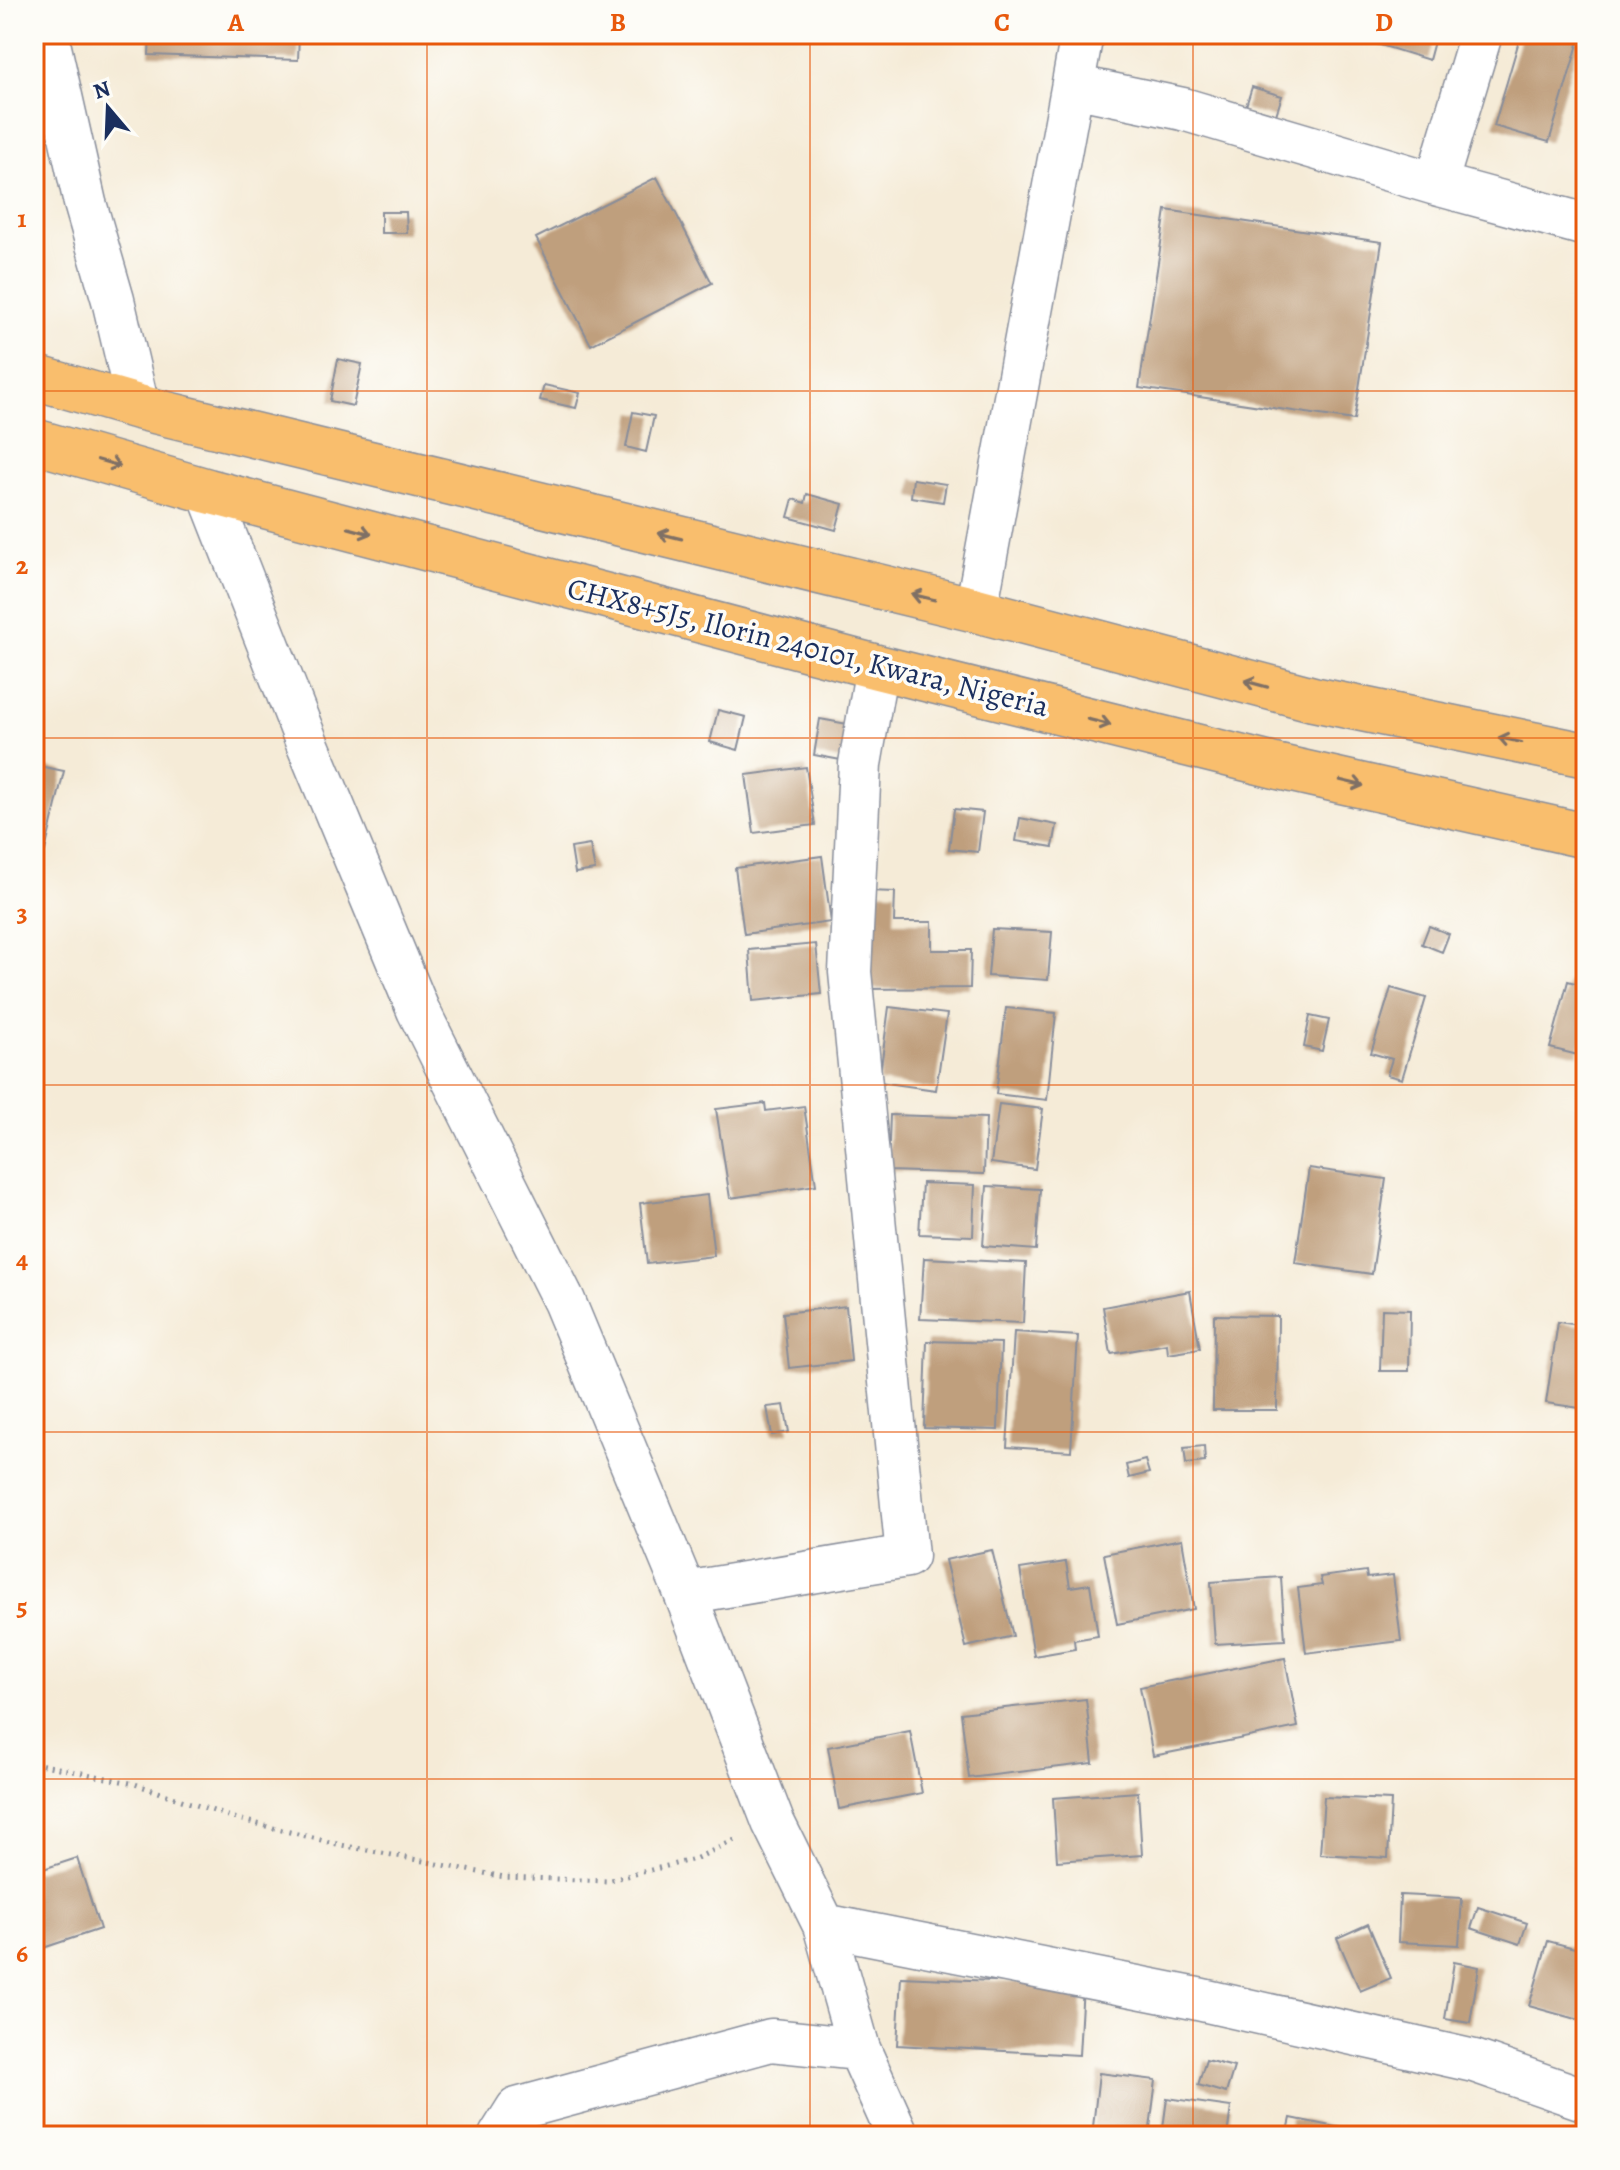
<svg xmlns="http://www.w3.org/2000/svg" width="1620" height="2170" viewBox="0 0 1620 2170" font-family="Alegreya,serif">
<rect width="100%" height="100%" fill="#fdfcf7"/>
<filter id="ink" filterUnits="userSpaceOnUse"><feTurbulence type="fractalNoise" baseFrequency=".0125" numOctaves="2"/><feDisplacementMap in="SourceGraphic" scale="16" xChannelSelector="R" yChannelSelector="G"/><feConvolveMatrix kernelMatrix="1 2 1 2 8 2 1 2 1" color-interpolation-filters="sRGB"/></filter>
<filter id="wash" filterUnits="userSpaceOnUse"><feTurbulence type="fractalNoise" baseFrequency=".006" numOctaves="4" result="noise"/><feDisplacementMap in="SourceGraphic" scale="32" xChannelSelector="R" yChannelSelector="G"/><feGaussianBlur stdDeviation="1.8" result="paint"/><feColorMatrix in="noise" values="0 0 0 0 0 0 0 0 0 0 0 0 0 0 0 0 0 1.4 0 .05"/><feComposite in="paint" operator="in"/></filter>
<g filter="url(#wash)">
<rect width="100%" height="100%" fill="#f5ebd7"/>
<g id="blocks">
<path fill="#bf9f7d" d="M150 34H299L298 60 149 55Z
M1345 34H1436L1429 60Z
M1521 34H1581L1549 142 1494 126Z
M1252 87 1282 96 1275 118 1245 109Z
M657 177 712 283 591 345 536 238Z
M1166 210 1382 242 1354 420 1139 388Z
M381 212H406L407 233H381Z
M338 359 362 364 353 406 330 401Z
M544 385 580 393 576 408 540 400Z
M633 412 654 416 646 452 626 447Z
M913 479 946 484 943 502 911 497Z
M807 494 843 504 836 530 788 517 793 499 805 503Z
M718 710 746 717 738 750 710 742Z
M820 719 853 725 846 761 814 755Z
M34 765 64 771 45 851 34 848Z
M806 767 815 825 754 833 746 775Z
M954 809 983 812 978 852 949 849Z
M1020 818 1057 825 1053 847 1016 841Z
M590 845 595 870 575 873 571 848Z
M822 856 831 922 744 934 735 868Z
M867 891 895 892 894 922H932V950H971L970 988 866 989Z
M1429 926 1449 934 1442 952 1422 944Z
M992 929 1052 932 1048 980 988 976Z
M816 944 821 994 753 1001 749 950Z
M1568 981 1586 986V1027L1578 1055 1550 1048Z
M1391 988 1426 998 1402 1079 1387 1075 1392 1059 1371 1053Z
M889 1007 947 1014 936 1090 879 1082Z
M1006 1008 1056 1013 1047 1100 996 1094Z
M1310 1016 1329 1020 1322 1051 1304 1047Z
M765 1103 766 1111 804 1106 816 1185 730 1198 716 1109Z
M999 1104 1043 1109 1035 1169 991 1163Z
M890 1115 986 1118 984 1174 888 1171Z
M1309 1168 1386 1179 1372 1274 1295 1263Z
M922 1183 975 1185 973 1236 919 1234Z
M987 1186 1040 1189 1036 1250 983 1246Z
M707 1195 714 1256 647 1264 640 1203Z
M924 1258 1026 1263 1023 1323 920 1319Z
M1190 1291 1200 1349 1168 1354 1167 1344 1111 1354 1103 1307Z
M846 1306 851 1361 789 1368 783 1313Z
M1382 1309 1410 1310 1409 1371H1380Z
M1214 1315 1278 1316 1277 1410H1213Z
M1558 1322 1586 1326V1367L1580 1408 1546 1403Z
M1014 1332 1078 1336 1071 1451 1007 1447Z
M927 1341 1001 1343 998 1430 924 1428Z
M784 1405 789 1432 772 1435 767 1407Z
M1204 1446 1205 1462 1186 1464 1184 1448Z
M1145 1460 1149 1473 1129 1478 1126 1465Z
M1182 1539 1194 1609 1117 1624 1104 1554Z
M992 1550 1013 1636 966 1647 945 1560Z
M1066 1562 1070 1587 1090 1584 1098 1636 1074 1640 1075 1649 1034 1656 1020 1569Z
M1366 1571 1367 1578 1393 1575 1401 1641 1306 1653 1298 1588 1322 1585 1320 1577Z
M1281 1577 1285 1640 1215 1644 1211 1582Z
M1285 1658 1298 1727 1153 1756 1140 1687Z
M1086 1699 1093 1763 969 1778 961 1713Z
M910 1731 922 1793 839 1809 828 1747Z
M1138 1792 1142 1855 1057 1861 1053 1798Z
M1324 1797 1391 1800 1388 1858 1320 1854Z
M77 1858 100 1929 34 1951V1872Z
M1400 1895 1462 1898 1459 1945 1398 1942Z
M1478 1907 1527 1923 1520 1944 1471 1928Z
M1368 1924 1391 1978 1360 1991 1337 1938Z
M1548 1941 1586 1951V2022L1529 2006Z
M1454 1962 1479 1967 1470 2023 1445 2019Z
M901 1977 1083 1985 1079 2055 897 2045Z
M1206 2060 1234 2067 1226 2093 1198 2085Z
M1099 2073 1156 2080 1149 2136H1092Z
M1167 2098 1231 2107 1227 2136H1162Z
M1291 2118 1375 2135V2136H1287Z"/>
</g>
</g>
<g filter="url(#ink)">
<use href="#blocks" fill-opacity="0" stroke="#888d9a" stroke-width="2"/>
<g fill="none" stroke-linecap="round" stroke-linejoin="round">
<defs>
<path id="street" d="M47 34 85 203 113 300 138 407
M1073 86 1183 109 1436 184 1586 225
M1436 184 1481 34
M208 491 307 743 418 1010 564 1301 685 1593
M976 610 1082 34
M877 667 860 764 850 972 907 1556 685 1593 773 1822 824 1925 859 2049 898 2136
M824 1925 1198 1999 1474 2061 1586 2100
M500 2136 517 2109 771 2040 859 2049"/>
<path id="primary" d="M34 377 138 407 976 610 1313 699 1586 755
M34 441 208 491 877 667 1279 767 1586 836"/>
</defs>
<use href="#street" stroke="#888d9a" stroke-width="45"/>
<use href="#primary" stroke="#888d9a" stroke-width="47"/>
<path stroke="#888d9a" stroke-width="5" stroke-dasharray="2 6" stroke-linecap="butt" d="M34 1763 135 1784 234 1818 341 1845 504 1877 607 1881 695 1859 739 1838"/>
<use href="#street" stroke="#fff" stroke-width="42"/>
<use href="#primary" stroke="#f9be6d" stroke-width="44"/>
</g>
<defs><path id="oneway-shaft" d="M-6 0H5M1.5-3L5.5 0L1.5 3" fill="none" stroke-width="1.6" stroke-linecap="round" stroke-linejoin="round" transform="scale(2)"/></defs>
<g stroke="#7f6f65">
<use href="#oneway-shaft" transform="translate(109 463) rotate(16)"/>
<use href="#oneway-shaft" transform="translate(360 531) rotate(15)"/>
<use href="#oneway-shaft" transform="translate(670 536) rotate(-166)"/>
<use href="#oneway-shaft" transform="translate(923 597) rotate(-166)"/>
<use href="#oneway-shaft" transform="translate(1256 684) rotate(-165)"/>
<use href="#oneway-shaft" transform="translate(1099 722) rotate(14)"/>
<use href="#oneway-shaft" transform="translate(1510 740) rotate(-168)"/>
<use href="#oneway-shaft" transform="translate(1352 783) rotate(13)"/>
</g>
</g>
<path fill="none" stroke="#e8590c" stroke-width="2" stroke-opacity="0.55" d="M427 34V2136M810 34V2136M1193 34V2136M34 391H1586M34 738H1586M34 1085H1586M34 1432H1586M34 1779H1586"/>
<g text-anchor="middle" stroke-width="7" stroke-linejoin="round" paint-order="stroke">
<g font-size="30" fill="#1b2f5e" stroke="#fdfcf7">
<text transform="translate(808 647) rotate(14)" y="10">CHX8+5J5, Ilorin 240101, Kwara, Nigeria</text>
</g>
</g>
<rect width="1620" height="2170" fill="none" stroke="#fdfcf7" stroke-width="88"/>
<g transform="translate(108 108) rotate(341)" stroke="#fdfcf7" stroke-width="6" paint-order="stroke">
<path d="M0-6L14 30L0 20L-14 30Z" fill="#1b2f5e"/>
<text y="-12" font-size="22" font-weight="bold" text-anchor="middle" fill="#1b2f5e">N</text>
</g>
<rect x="44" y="44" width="1532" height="2082" fill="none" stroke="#e8590c" stroke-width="3"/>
<g font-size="26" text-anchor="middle" font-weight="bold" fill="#e8590c">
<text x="236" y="31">A</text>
<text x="618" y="31">B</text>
<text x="1002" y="31">C</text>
<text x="1384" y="31">D</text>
<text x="22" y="227">1</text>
<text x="22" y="574">2</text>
<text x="22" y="921">3</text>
<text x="22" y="1268">4</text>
<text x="22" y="1615">5</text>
<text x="22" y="1962">6</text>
</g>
</svg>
